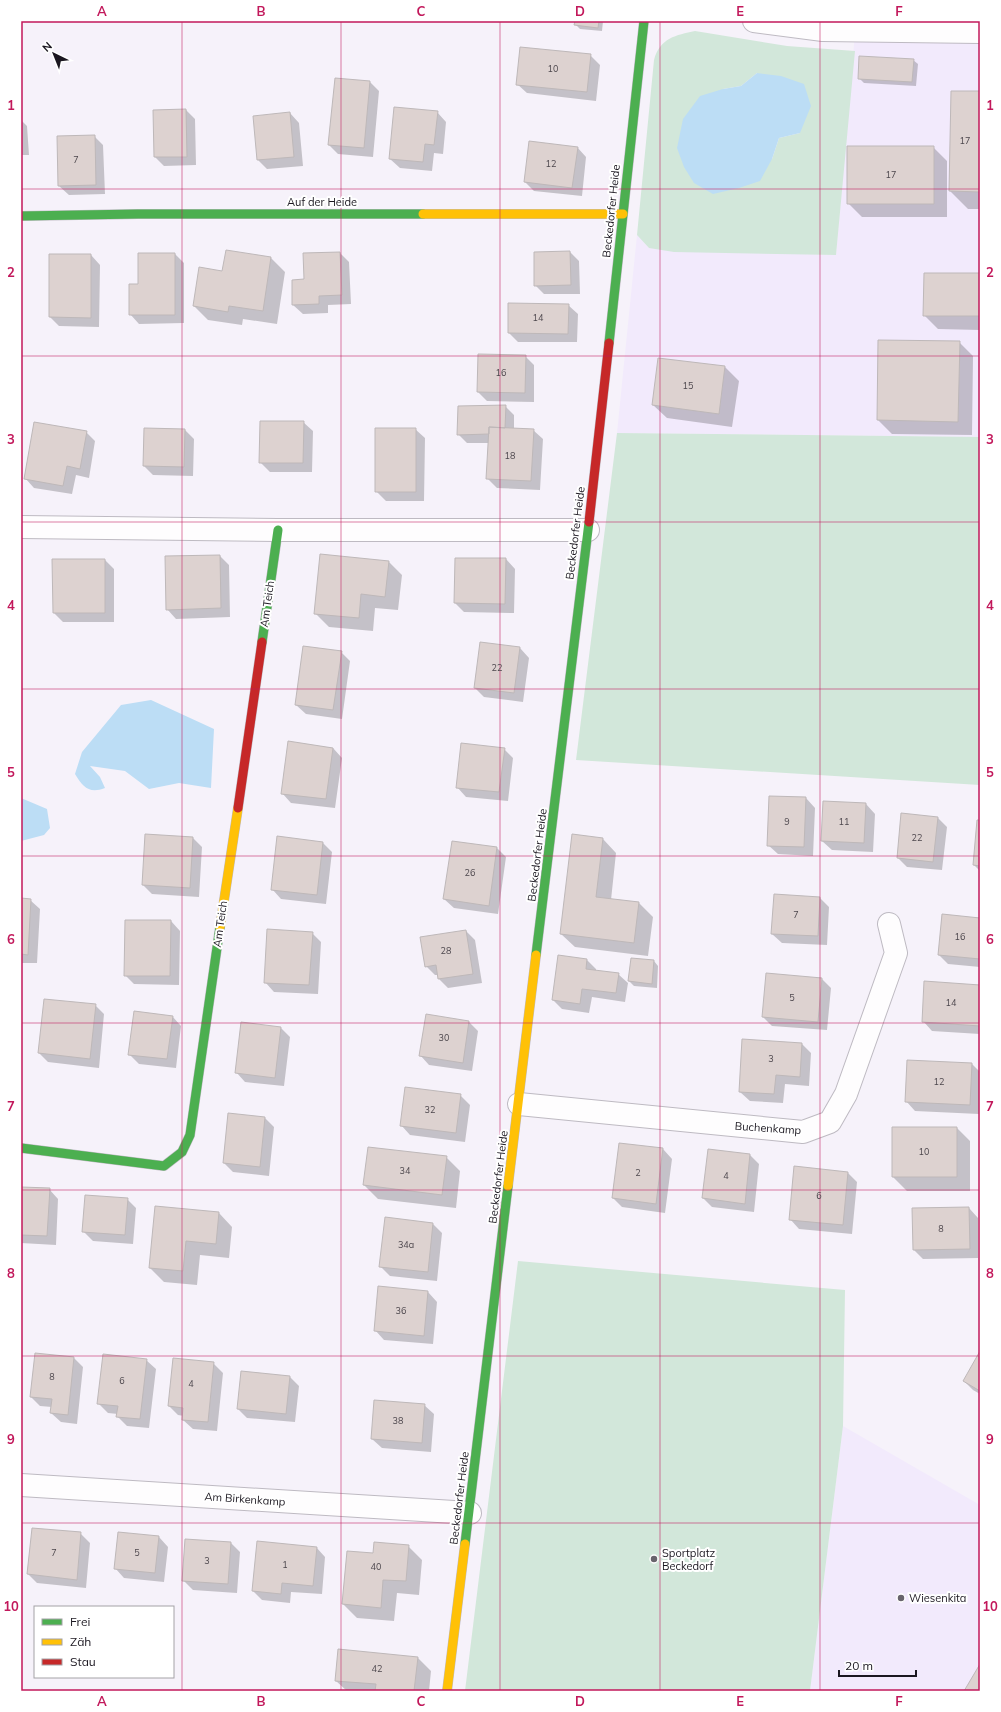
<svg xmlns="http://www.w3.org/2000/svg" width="1001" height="1712" viewBox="0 0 1001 1712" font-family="Mulish,sans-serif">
<rect width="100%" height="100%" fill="#f6f2fa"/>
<path fill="#f2eafc" d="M856 21H980V437L617 433 637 235 649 248 836 255Z
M843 1426 980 1505V1691H810Z"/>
<path fill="#d2e7da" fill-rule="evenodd" d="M695 31 787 46 855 51 836 255 674 252 649 248 637 235 654 60C660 38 676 35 695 31ZM757 73 800 133 779 138 772 159 723 89 741 86Z
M617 433 980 437V785L576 760Z
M518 1261 845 1290 843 1426 810 1691H465Z"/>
<path fill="#bcddf5" d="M757 73 781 76 804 84 811 106 800 133 779 138 772 159 760 181 739 188 713 194 694 183 684 167 677 148 683 119 700 96 723 89 741 86Z
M151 700 214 729 211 788 179 783 149 789 125 771 90 766 100 777 105 788C89 794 83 787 75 774L82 752 121 705Z
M21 798 47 809 50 828 44 835 21 841Z"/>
<path fill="#0003" d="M576 21H603L602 31 580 29 576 25Z
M590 55 600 65 596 101 527 93 517 84Z
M913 60 918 64 916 86 864 83 859 78Z
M370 82 379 91 373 157 338 154 329 145Z
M980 92V209H968L950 191Z
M186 110 195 119 196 165 164 166 155 157 154 111Z
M437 112 446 122 443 154 434 153 432 171 400 168 390 159Z
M290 113 299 123 303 166 267 169 258 160 254 117Z
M21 120 27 126 29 155H21Z
M94 136 103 145 105 194 69 195 59 186Z
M577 147 586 157 582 196 534 191 525 182Z
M933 147 947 161V217H862L848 203Z
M570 252 579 261 580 294H544L535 285Z
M340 253 349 262 351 304 328 305V313L303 314 293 305 305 280Z
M175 254 184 263V323L139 324 130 314 140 285Z
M91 255 100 265 99 327 59 326 50 317Z
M271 258 285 272 277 324 243 319 242 325 208 320 194 306 223 272Z
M980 274V330L938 329 924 315Z
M568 305 578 314 577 342H518L509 333Z
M959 342 973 356 972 435 892 434 878 420Z
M525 356 534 365V402L487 401 478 392Z
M725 367 739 381 732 427 667 418 653 405Z
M505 406 514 415V429L533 430 543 439 540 490 497 488 487 478 489 443H467L458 434Z
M303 422 313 431 312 472H270L260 462Z
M415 429 425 438 424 501H386L376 491Z
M185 430 194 439 193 476 153 475 144 466Z
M86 432 95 441 89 478 76 475 72 494 34 488 25 478Z
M220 556 229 565 230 617 176 619 167 609Z
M506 559 515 569 514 613 464 612 455 603Z
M105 560 114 569V622H63L54 613Z
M388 561 402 575 398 610 375 608 373 631 329 627 315 613Z
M520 648 529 658 523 702 484 697 475 688Z
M341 652 350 661 342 719 306 714 296 705Z
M289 742 333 748 342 758 335 808 291 803 282 793Z
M504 749 513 758 508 801 466 797 457 787Z
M806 798 815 808 813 856 778 854 768 845Z
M866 804 875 814 873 852 832 850 822 841Z
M938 818 947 827 942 870 907 867 898 858Z
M980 821V871L974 865Z
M278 837 323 843 332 852 326 904 281 899 272 889Z
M193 838 202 847 199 897 152 894 143 885Z
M603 839 616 853 611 900 639 903 653 917 648 956 575 947 561 934Z
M497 848 506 857 498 914 454 908 444 899Z
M820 898 829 907 827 945 782 943 772 934Z
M21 899 30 900 40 909 37 963H21Z
M942 915 980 919V967L948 964 939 955Z
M171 921 180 931 179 985 134 984 125 975Z
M466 931 475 940 482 983 448 988 439 979 438 975H435L426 966Z
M312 933 321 942 318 994 274 992 265 982Z
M632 959 654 961 658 966 657 988 634 986 629 981Z
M587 960 596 969V971L618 974 628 983 625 1002 592 997 589 1013 562 1009 553 1000Z
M822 979 831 988 827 1030 772 1026 763 1017Z
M980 986V1034L932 1031 923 1021Z
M95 1005 104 1014 99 1068 48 1062 39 1053Z
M427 1015 469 1022 478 1031 472 1071 429 1065 420 1055Z
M172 1016 181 1026 176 1068 139 1064 129 1054Z
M281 1028 290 1037 284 1086 245 1082 236 1072Z
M802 1044 811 1053 809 1086 785 1084 783 1103 750 1101 740 1092Z
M972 1064 980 1072 979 1114 915 1111 906 1101Z
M460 1095 470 1105 465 1142 410 1135 401 1125Z
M265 1118 274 1127 269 1176 233 1172 224 1163Z
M957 1128 970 1141V1191H907L893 1177Z
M620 1144 663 1149 672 1159 665 1213 622 1207 613 1198Z
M709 1150 750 1155 759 1164 754 1212 712 1207 703 1198Z
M446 1157 460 1171 456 1208 378 1199 364 1185Z
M848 1173 857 1182 852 1234 799 1229 790 1219Z
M21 1188 49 1189 58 1199 56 1245 21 1243Z
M127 1199 136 1208 133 1244 93 1241 83 1231Z
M969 1208 978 1218V1258L923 1259 914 1250Z
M219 1213 232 1227 229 1258 200 1255 197 1285 164 1282 150 1268Z
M433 1224 442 1233 437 1281 390 1276 380 1266Z
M379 1287 428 1292 437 1302 433 1344 384 1340 375 1330Z
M980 1353V1394L973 1390 964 1381Z
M36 1354 74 1358 83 1367 77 1424 61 1422 51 1413 52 1407 40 1406 31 1397Z
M146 1360 156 1369 149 1428 127 1426 117 1416 118 1414 108 1413 98 1403Z
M213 1363 223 1373 217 1431 193 1429 183 1420 184 1416 178 1415 169 1406Z
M290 1377 299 1386 295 1422 247 1418 238 1409Z
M424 1405 434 1414 431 1452 382 1448 372 1439Z
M80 1533 90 1543 86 1588 37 1583 28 1574Z
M119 1533 159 1537 168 1547 164 1582 124 1578 115 1568Z
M186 1540 231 1543 240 1552 237 1593 193 1590 183 1580Z
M408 1546 422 1560 419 1595 397 1593 394 1621 357 1618 343 1604 374 1555Z
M316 1547 325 1557 322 1594 291 1592 290 1603 262 1600 253 1591Z
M417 1657 431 1671 429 1691H347L336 1681Z"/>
<path fill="#ddd2d0" stroke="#beb8b9" d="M575 21H599L598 28 574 25Z
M520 47 591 54 587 92 516 85Z
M859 56 914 59 912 82 858 79Z
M335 78 370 81 364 148 328 145Z
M951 91H980V192L949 191Z
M394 107 438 111 434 145 425 144 423 162 389 159Z
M186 109 187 157H154L153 110Z
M290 112 294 157 257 160 253 116Z
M95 135 96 185 58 186 57 136Z
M529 141 578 147 572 188 524 182Z
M847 146H934V204H847Z
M226 250 271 257 263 311 229 306 228 312 193 306 199 267 222 271Z
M570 251 571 285 534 286V252Z
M340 252 342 295 319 296V304L292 305V280L304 279 303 253Z
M138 253H175V315H129V284H138Z
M49 254H91V318L49 317Z
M924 273H980V316H923Z
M508 303 569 304 568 334 508 333Z
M878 340 960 341 958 422 877 420Z
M478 354 526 355 525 393 477 392Z
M658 358 725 366 719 414 652 405Z
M506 405 505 428 489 427V434L457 435 458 406Z
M260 421H304L303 463H259Z
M34 422 87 431 80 469 67 466 63 486 24 479Z
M489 427 534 429 531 481 486 479Z
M144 428 185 429 184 467 143 466Z
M375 428H416V492H375Z
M320 554 389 561 385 597 361 594 359 618 314 614Z
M220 555 221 608 166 610 165 556Z
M455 558H506L505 604 454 603Z
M52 559H105V613H53Z
M480 642 520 647 514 693 474 688Z
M303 646 342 651 333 710 295 705Z
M288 741 333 748 326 799 281 794Z
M461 743 505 748 499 792 456 788Z
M769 796 806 797 804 847 767 846Z
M823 801 866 803 864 843 821 841Z
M901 813 938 817 933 862 897 858Z
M977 820H980V866L973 865Z
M145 834 193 837 190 888 142 885Z
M572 834 603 838 596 897 639 902 634 943 560 934Z
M277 836 323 842 317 895 271 890Z
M452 841 497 847 489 906 443 899Z
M774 894 820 897 818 936 771 934Z
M21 898 31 899 28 955 21 954Z
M942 914 980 918V959L938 955Z
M125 920H171L170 976H124Z
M267 929 313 932 309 985 264 983Z
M466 930 473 974 438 979 436 965 425 967 420 937Z
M558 955 587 959 586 969 619 973 616 993 582 989 580 1004 552 1000Z
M631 958 654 960 652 984 628 981Z
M766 973 822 978 818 1022 762 1017Z
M924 981 980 985V1026L922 1022Z
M44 999 96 1004 90 1059 38 1053Z
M134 1011 173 1016 167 1059 128 1055Z
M426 1014 469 1021 463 1063 419 1056Z
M241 1022 281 1027 275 1078 235 1073Z
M742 1039 802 1043 800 1077 776 1075 774 1094 739 1092Z
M907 1060 972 1063 970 1105 905 1102Z
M405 1087 461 1094 456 1133 400 1126Z
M228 1113 265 1117 260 1167 223 1163Z
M892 1127H957V1177H892Z
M619 1143 663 1148 656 1204 612 1198Z
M368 1147 447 1156 442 1195 363 1185Z
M708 1149 750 1154 745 1204 702 1198Z
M794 1166 848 1172 843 1225 789 1220Z
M21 1187 50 1188 47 1236 21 1235Z
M85 1195 128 1198 125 1235 82 1232Z
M155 1206 219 1212 216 1244 186 1241 183 1271 149 1268Z
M969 1207 970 1249 913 1250 912 1208Z
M385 1217 433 1223 428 1272 379 1267Z
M378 1286 428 1291 424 1336 374 1331Z
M980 1351V1391L963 1381Z
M35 1353 74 1357 68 1415 50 1413 52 1399 30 1397Z
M103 1354 147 1359 140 1419 116 1417 118 1406 97 1404Z
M173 1358 214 1362 208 1422 182 1420 183 1408 168 1406Z
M241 1371 290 1376 286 1414 237 1409Z
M374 1400 425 1404 422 1443 371 1439Z
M32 1528 81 1532 77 1580 27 1574Z
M118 1532 159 1536 155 1573 114 1569Z
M185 1539 231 1542 228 1584 182 1581Z
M257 1541 317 1547 313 1586 282 1583 281 1594 252 1591Z
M374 1542 409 1545 406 1581 383 1580 381 1608 342 1604 347 1551 373 1553Z
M338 1649 418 1657 414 1691H375L376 1684 335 1681Z
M980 1664V1691H964Z"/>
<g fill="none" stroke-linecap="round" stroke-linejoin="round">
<defs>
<path id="street" d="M754 21 823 30 980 32
M21 527 278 530H588
M519 1104 803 1132 830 1122 846 1094 896 953 889 924
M21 1485 470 1513"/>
<path id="fast" d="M21 216 138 214H423
M609 343 644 21
M262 642 278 530
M536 955 589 522
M21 1148 164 1166 182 1152 190 1135 220 927
M465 1544 508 1186"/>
<path id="slow" d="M423 214H623
M220 927 238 808
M508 1186 536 955
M447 1691 465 1544"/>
<path id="jam" d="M589 522 609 343
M238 808 262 642"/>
</defs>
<use href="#street" stroke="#bebac2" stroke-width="24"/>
<use href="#fast" stroke="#bebac2" stroke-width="10"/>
<use href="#slow" stroke="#bebac2" stroke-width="10"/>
<use href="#jam" stroke="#bebac2" stroke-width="10"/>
<use href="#street" stroke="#fefdfe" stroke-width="22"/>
<use href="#fast" stroke="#4caf50" stroke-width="9"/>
<use href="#slow" stroke="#ffc107" stroke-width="9"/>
<use href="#jam" stroke="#c62828" stroke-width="9"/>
</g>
<path fill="none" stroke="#c2185b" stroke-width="1" stroke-opacity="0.55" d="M182 21V1691M341 21V1691M500 21V1691M660 21V1691M820 21V1691M21 189H980M21 356H980M21 522H980M21 689H980M21 856H980M21 1023H980M21 1190H980M21 1356H980M21 1523H980"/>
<g fill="#68646c" stroke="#fff" stroke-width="1.5">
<circle cx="654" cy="1559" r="4"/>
<circle cx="901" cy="1598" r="4"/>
</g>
<g text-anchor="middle" stroke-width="4" stroke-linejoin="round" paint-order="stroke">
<g font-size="9" fill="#4c464c">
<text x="553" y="72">10</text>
<text x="965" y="144">17</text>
<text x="76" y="163">7</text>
<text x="551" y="167">12</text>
<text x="891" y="178">17</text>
<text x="538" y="321">14</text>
<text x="501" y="376">16</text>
<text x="688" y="389">15</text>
<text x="510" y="459">18</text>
<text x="497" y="671">22</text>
<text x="787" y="825">9</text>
<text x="844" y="825">11</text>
<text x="917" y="841">22</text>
<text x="470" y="876">26</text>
<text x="796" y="918">7</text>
<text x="960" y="940">16</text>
<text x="446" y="954">28</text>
<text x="792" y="1001">5</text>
<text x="951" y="1006">14</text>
<text x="444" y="1041">30</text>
<text x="771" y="1062">3</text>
<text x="939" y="1085">12</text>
<text x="430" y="1113">32</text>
<text x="924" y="1155">10</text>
<text x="405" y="1174">34</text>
<text x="638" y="1176">2</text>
<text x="726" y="1179">4</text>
<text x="819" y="1199">6</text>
<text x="941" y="1232">8</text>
<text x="406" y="1248">34a</text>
<text x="401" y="1314">36</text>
<text x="52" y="1380">8</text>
<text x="122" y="1384">6</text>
<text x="191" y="1387">4</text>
<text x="398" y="1424">38</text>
<text x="54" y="1556">7</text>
<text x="137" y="1556">5</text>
<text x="207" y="1564">3</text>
<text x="285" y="1568">1</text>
<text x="376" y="1570">40</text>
<text x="377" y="1672">42</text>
</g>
<g font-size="11" fill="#1b1720" stroke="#fff">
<text x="322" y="206">Auf der Heide</text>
<text transform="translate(611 211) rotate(-84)" y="4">Beckedorfer Heide</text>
<text transform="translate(575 533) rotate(-83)" y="4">Beckedorfer Heide</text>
<text transform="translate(267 604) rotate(-82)" y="4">Am Teich</text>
<text transform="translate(537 855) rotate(-83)" y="4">Beckedorfer Heide</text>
<text transform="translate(220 924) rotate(-82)" y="4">Am Teich</text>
<text transform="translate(768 1128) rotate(4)" y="4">Buchenkamp</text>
<text transform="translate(498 1177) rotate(-83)" y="4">Beckedorfer Heide</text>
<text transform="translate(459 1498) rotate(-83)" y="4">Beckedorfer Heide</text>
<text transform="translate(245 1499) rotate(4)" y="4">Am Birkenkamp</text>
</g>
<g font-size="11" fill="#1b1720" stroke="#fff" text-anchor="start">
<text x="662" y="1557">Sportplatz<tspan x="662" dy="13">Beckedorf</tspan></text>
<text x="909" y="1602">Wiesenkita</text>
</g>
</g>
<rect width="1001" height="1712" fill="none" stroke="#ffffff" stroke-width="44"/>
<rect x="34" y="1606" width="140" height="72" fill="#ffffff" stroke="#a4a2a6"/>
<rect x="42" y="1619" width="20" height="6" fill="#4caf50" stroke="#a4a2a6"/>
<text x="70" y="1626" font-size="12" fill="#1b1720">Frei</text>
<rect x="42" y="1639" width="20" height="6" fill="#ffc107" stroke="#a4a2a6"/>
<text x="70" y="1646" font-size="12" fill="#1b1720">Zäh</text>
<rect x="42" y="1659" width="20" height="6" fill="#c62828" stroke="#a4a2a6"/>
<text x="70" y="1666" font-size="12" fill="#1b1720">Stau</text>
<g transform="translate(54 54) rotate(317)" stroke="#ffffff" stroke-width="3" paint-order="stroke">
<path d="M0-3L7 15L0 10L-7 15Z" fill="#1b1720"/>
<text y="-6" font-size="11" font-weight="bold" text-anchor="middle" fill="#1b1720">N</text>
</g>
<path d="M839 1670v6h77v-6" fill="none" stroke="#1b1720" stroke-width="2"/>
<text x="845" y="1670" font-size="12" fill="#1b1720" stroke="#ffffff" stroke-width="3" paint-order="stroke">20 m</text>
<rect x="22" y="22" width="957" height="1668" fill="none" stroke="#c2185b" stroke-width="1.5"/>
<g font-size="13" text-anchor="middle" font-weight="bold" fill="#c2185b">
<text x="102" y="16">A</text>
<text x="261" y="16">B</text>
<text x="421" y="16">C</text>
<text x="580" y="16">D</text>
<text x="740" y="16">E</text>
<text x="899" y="16">F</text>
<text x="11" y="110">1</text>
<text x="990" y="110">1</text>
<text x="11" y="277">2</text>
<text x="990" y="277">2</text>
<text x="11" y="444">3</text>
<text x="990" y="444">3</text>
<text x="11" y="610">4</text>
<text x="990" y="610">4</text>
<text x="11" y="777">5</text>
<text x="990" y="777">5</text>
<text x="11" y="944">6</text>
<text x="990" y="944">6</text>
<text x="11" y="1111">7</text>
<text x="990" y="1111">7</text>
<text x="11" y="1278">8</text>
<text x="990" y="1278">8</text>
<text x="11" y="1444">9</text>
<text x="990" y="1444">9</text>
<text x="11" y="1611">10</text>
<text x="990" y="1611">10</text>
<text x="102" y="1706">A</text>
<text x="261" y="1706">B</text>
<text x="421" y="1706">C</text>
<text x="580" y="1706">D</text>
<text x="740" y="1706">E</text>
<text x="899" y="1706">F</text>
</g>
</svg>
